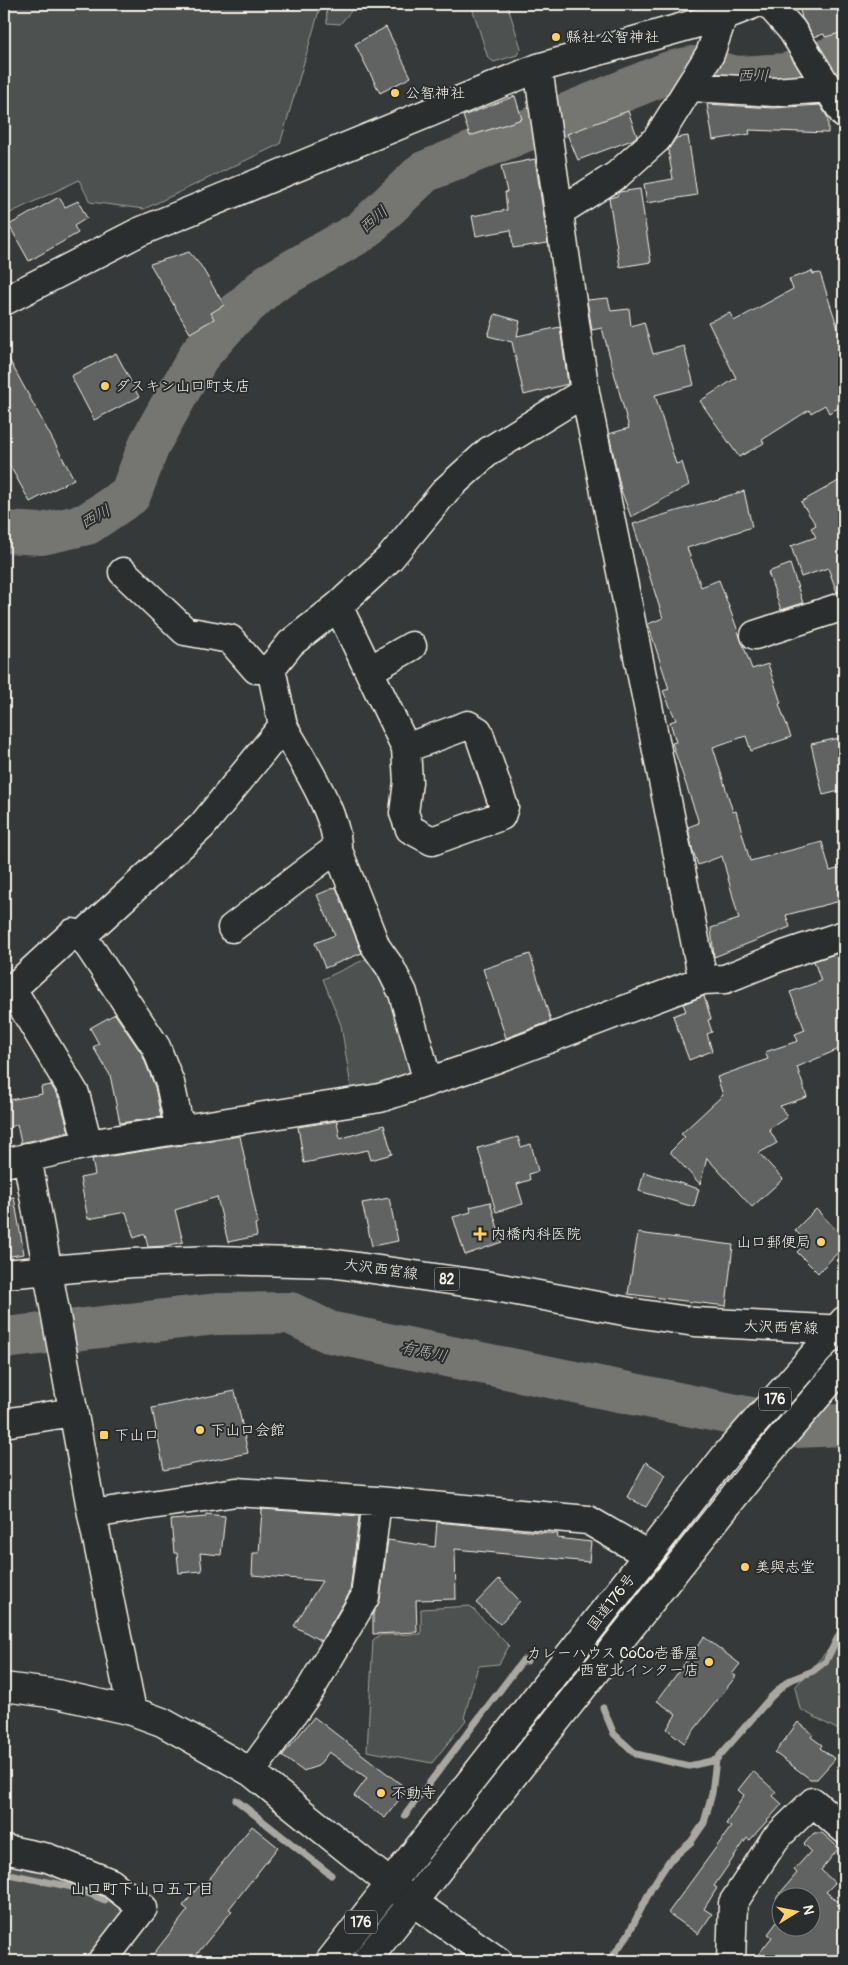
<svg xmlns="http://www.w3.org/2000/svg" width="848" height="1965" viewBox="0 0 848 1965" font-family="Pangolin,'Klee One',sans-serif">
<rect width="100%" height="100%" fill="#363939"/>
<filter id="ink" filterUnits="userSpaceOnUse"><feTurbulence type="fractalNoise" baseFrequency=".02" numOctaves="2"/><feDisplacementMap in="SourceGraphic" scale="10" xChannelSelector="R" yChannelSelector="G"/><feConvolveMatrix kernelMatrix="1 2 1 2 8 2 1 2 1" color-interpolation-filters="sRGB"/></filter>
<g filter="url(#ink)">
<path fill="#4e514f" stroke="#a1a19c" d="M4 4H321L280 144 144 209 90 202 79 180 4 216Z
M326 4H357L340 24 327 23Z
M471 4H507L521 48 517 55 494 62 488 58Z
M370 957 397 997 419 1073 352 1093 341 1025 323 979Z
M470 1606 509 1646 499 1664 478 1666 464 1718 466 1720 432 1763 367 1751 373 1640 380 1635 421 1634V1609Z
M844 1632V1733L800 1709 795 1687Z
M4 1861C53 1871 91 1880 133 1911L94 1961H4Z"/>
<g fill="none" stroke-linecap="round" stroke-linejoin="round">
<path stroke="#a8a7a1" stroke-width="7" d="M603 1708 614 1734 636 1754 689 1766 716 1760 771 1697 788 1681 813 1671 826 1661 844 1625
M236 1800 331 1875
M405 1815 523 1660 527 1661
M4 1873 72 1887 105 1900
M609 1961 628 1935 652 1887 669 1861 691 1842 704 1823 712 1793 716 1760"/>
<path stroke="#757572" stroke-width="42" d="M4 532 42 534 87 524 130 495 150 443 200 354 233 317 269 284 362 231 424 172 670 72 692 67 738 77 787 74 844 53
M4 1338 217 1314 290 1313 329 1332 795 1427 844 1425"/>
</g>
<path fill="#616362" stroke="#f4f1e8" d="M813 4H844V32L825 37 824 34 814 37 802 18 799 6Z
M386 27 411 77 380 93 355 44Z
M515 96 522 119 470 136 463 116Z
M707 104 773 108 820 105 828 118V133L749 130 750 134 713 140Z
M628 111 637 136 632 140 578 160 567 134Z
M688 136 697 195 647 203 644 184 673 179 668 150 676 138Z
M535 159 548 243 513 248 511 230 476 236 472 216 507 210 505 192H507L501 166Z
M640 189 651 262 620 267 609 198 617 196 619 192Z
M59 197 65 207 78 201 87 218 74 226 78 233 29 261 9 225Z
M189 252 201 266 224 305 211 313 214 319 190 333 150 264Z
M812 271 813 274 820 273 844 347V405L829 413 825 405 811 413 809 410 762 440 764 443 739 457 700 401 736 378 708 322 730 313 734 321 793 289 789 279Z
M608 298 611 311 629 309 631 326 644 322 653 354 684 346 694 385 655 395 676 464 682 462 689 485 631 517 621 490 609 434 629 428 602 328 592 330 587 300Z
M495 314 520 321 517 336 560 327 568 384 524 395 512 342 488 336Z
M4 350 74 479 30 502 4 455Z
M116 353 139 397 94 420 71 376Z
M844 478V591L837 592 828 568 801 577 791 546 816 537 811 528 816 525 801 502Z
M744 491 752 527 687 548 701 587 719 580 752 669 768 664 781 703 779 704 791 737 751 751 746 736 713 747 733 812 736 811 750 861 822 842 830 871 844 867V900L786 915 790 927 714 957 711 928 739 919 722 856 698 865 692 848 688 827 699 823 672 743 676 742 670 722 676 720 663 691 669 689 648 624 663 618 633 524Z
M790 564 803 603 781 610 768 572Z
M844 737V790L823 795 811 744Z
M336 887 362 953 325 968 315 943 335 935 317 895Z
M844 951V1047L797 1067 807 1097 780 1106 787 1117 769 1129 777 1143 759 1153 783 1179 752 1207 707 1158 700 1184 670 1152 685 1137 681 1134 723 1095 717 1077 768 1059 765 1052 798 1041 795 1034 805 1030 790 992 821 981 814 961Z
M530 954 551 1021 506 1038 483 969Z
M704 996 711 1019 708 1020 712 1032 707 1034 712 1051 689 1060 673 1016 686 1011 683 1004Z
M115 1014 142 1054 155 1087 161 1117 120 1123 110 1075 93 1047 99 1044 90 1028Z
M51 1085 60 1100 69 1132 21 1143 17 1124 4 1131V1101L42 1094 41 1087Z
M337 1121 340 1139 384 1125 392 1154 371 1160 368 1150 304 1163 298 1127Z
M240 1136 258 1223 255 1224 257 1236 228 1242 217 1197 175 1210 183 1242 165 1246 148 1247 145 1234 134 1238 126 1212 88 1219 80 1178 95 1175 92 1159Z
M518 1137 521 1147 531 1144 538 1171 529 1174 530 1180 517 1184 523 1204 496 1212 478 1148Z
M644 1172 699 1189 694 1207 639 1191Z
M14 1197 24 1254 4 1257V1198Z
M389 1198 398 1241 372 1246 362 1203Z
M490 1202 502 1242 465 1255 453 1217 471 1212 470 1207Z
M816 1209 844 1238V1246L818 1273 797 1252 806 1242 795 1230Z
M638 1233 733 1245 726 1306 628 1294Z
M235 1391 248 1453 164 1470 152 1408Z
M646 1462 666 1475 646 1507 627 1497Z
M262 1509 359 1516 350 1592 321 1641 294 1626 322 1581 252 1575 253 1553H259Z
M206 1514 225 1516 221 1555 200 1553 202 1571 179 1573 177 1553H174L171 1520 206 1517Z
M437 1522 558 1534 557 1538 591 1542 589 1562 455 1549 456 1599 416 1600 417 1632 373 1634V1614L380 1599 388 1540 435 1547Z
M499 1579 520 1601 500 1624 476 1603Z
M704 1637 740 1664 732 1674 736 1676 684 1743 667 1729 676 1714 657 1701Z
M314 1717 407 1789 385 1818 354 1796 367 1778 329 1752 318 1766 303 1771 282 1756Z
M798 1722 813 1734 811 1737 822 1745 820 1748 835 1759 817 1779H810L775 1753Z
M753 1771 776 1792 773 1796 782 1804 750 1840 747 1838 714 1886 717 1888 704 1909 712 1914 698 1934 668 1913 731 1827 726 1824 744 1795 738 1790Z
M252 1826 278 1847 229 1909 232 1911 191 1961H148L188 1910 183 1906 199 1886 202 1888Z
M814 1833H822L839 1848 821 1870 835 1883 826 1892 844 1906V1961H753L772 1937 768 1934 780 1918V1928H810V1898H780V1903L776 1898 797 1873 794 1870 811 1851 804 1844Z"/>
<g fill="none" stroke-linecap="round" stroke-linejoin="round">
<defs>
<path id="minor" d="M769 4 792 30 844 114
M538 68 585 392 703 980
M691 87 774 92 829 88
M559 212 617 175 657 139 710 54 723 16
M4 301 139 232 538 68 723 16 754 4
M123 572 185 631 230 639 256 669 271 668
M338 606 406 748 408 782 404 813 410 829 432 841 501 816 504 807 478 731 468 725 406 748
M755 635 844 606
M370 670 412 646
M283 726C300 757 338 814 337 848L376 947 390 967 403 993 428 1082
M232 928 337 848
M82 936 156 1047 170 1083 180 1130
M4 987 12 989 75 1094 88 1144
M12 989 73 933 82 936 202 826 283 726 271 668 291 643 338 606 390 558 446 490 489 451 585 392
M27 1157 92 1514 132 1711
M4 1163 88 1144 380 1098 490 1061 703 980 725 979 787 954 844 935
M4 1423 73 1412
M92 1514 236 1492 377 1501 588 1520 648 1555
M4 1687 57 1694 132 1711 162 1722 189 1737 251 1772 413 1902 498 1961
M251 1772 310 1690 365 1597 377 1501
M4 1849 48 1858 111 1883 143 1908 102 1961
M731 1961 733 1903 775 1839 813 1802 844 1829"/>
<path id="major" d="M4 1274 132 1263 215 1260 330 1263 485 1285 635 1313 695 1322 844 1330"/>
<path id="highway" d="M330 1961 727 1454 844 1321
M366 1961 765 1457 844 1365"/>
</defs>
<use href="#minor" stroke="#f4f1e8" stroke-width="31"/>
<use href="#major" stroke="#f4f1e8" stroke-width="31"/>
<use href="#highway" stroke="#f4f1e8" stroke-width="31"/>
<use href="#minor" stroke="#2a2d2e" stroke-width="28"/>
<use href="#major" stroke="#2a2d2e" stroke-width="28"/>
<use href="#highway" stroke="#2a2d2e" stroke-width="28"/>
</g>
</g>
<g fill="#ffd166" stroke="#2a2d2e" stroke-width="2">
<circle cx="556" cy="37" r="5"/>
<circle cx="395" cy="93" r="5"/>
<circle cx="105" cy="386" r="5"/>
<path d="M477.5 1226.5h5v5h5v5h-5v5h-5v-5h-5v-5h5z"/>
<circle cx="821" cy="1242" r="5"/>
<circle cx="200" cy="1430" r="5"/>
<rect x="99" y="1430" width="10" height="10" rx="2.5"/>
<circle cx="745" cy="1567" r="5"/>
<circle cx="709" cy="1662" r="5"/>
<circle cx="381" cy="1793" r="5"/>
</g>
<g text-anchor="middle" stroke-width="4" stroke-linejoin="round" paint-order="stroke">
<g fill="#2a2d2e" stroke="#b7b6b0" stroke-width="1">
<rect x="434.5" y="1267.5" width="25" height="23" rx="4"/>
<rect x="759" y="1387.5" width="32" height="23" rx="4"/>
<rect x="345" y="1910.5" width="32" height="23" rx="4"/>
</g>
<g font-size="14" font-weight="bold" fill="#f4f1e8">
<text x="447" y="1284">82</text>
<text x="775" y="1404">176</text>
<text x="361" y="1927">176</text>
</g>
<g font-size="15" fill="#f4f1e8" stroke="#2a2d2e" text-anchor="start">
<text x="566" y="42">縣社 公智神社</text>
<text x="405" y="98">公智神社</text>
<text x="115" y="391">ダスキン山口町支店</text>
<text x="491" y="1239">内橋内科医院</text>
<text x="811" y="1247" text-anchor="end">山口郵便局</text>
<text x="210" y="1435">下山口会館</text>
<text x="114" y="1440">下山口</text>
<text x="755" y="1572">美與志堂</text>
<text x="699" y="1658" text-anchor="end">カレーハウス CoCo壱番屋<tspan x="699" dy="17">西宮北インター店</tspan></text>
<text x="391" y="1798">不動寺</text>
</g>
<g font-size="15" fill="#f4f1e8" stroke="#2a2d2e">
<text transform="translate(381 1269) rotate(8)" y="5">大沢西宮線</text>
<text transform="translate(781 1327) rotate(2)" y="5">大沢西宮線</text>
<text transform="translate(611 1602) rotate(-52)" y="5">国道176号</text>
</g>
<g font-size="16" font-style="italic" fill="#b4b3ad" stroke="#2a2d2e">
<text x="753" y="81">西川</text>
<text transform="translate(373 219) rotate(-41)" y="6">西川</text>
<text transform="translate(95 516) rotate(-28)" y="6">西川</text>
<text transform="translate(424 1351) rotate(12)" y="6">有馬川</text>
</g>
<g font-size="16" fill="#f4f1e8" stroke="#2a2d2e">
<text x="142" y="1894">山口町下山口五丁目</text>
</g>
</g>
<rect width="848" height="1965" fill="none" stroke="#2a2d2e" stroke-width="20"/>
<rect x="10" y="10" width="828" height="1945" fill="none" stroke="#f4f1e8" stroke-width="2" filter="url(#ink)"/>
<g transform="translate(796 1912) rotate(80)"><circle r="24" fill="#2a2d2e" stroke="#7b7b78"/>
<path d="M0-4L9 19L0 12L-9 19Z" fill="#ffd166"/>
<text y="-8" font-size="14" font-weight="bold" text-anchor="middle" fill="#f4f1e8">N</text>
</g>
</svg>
